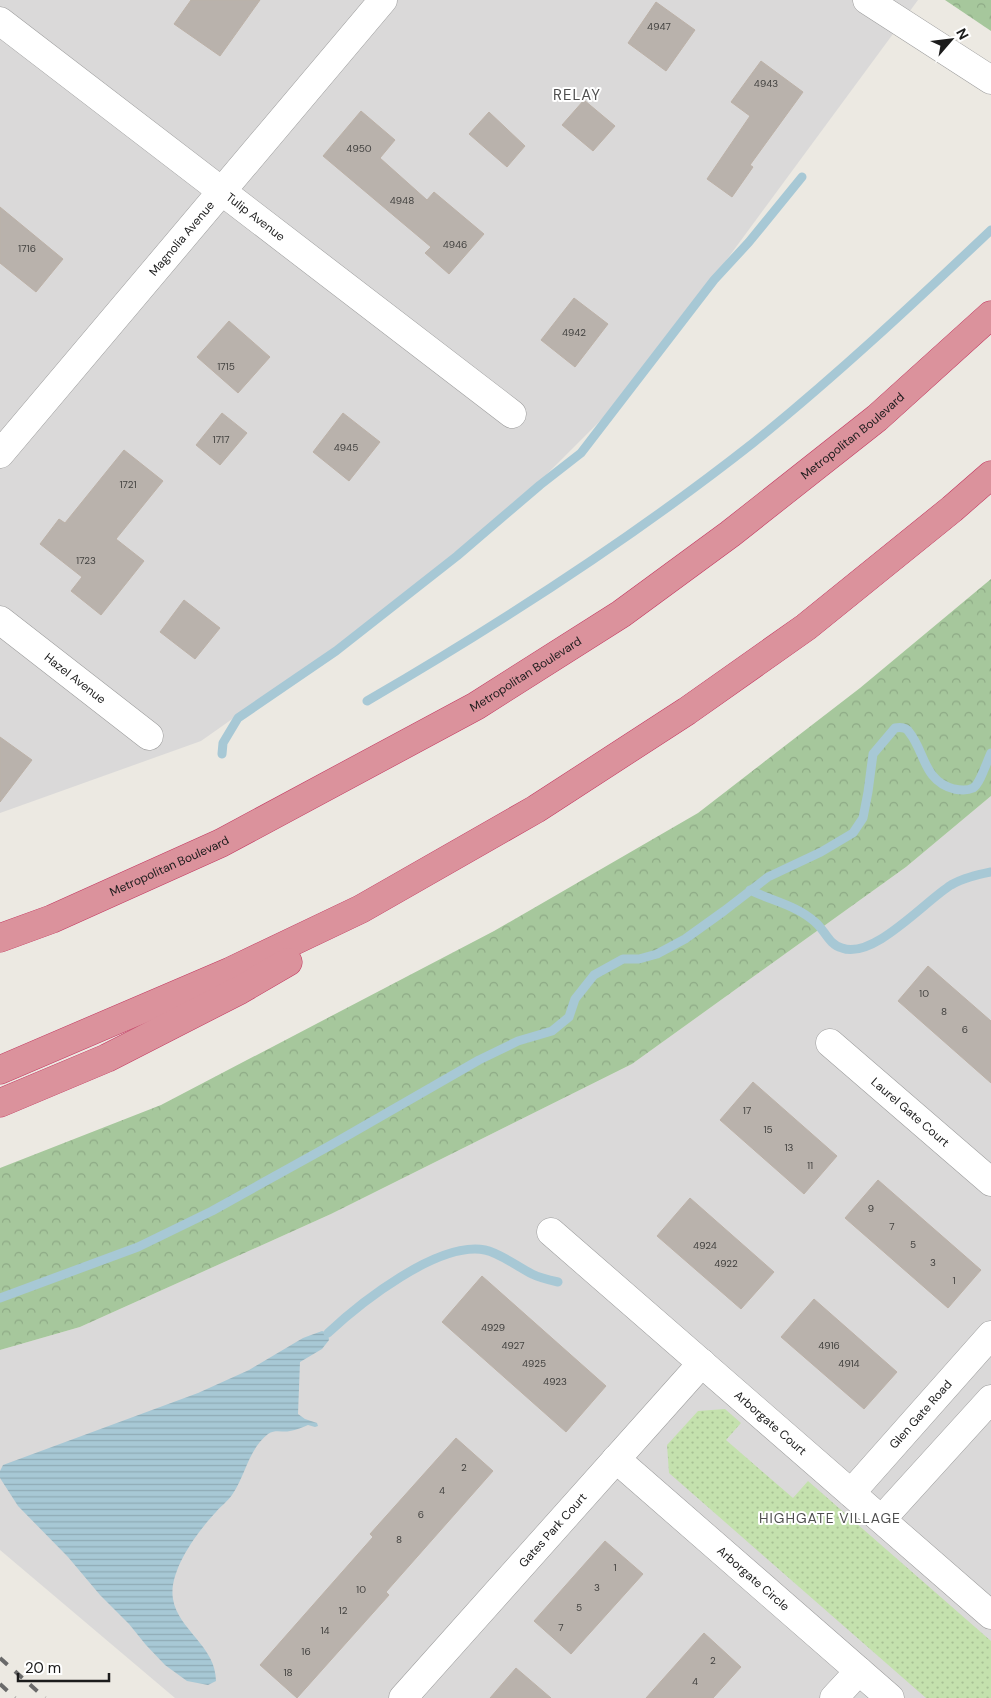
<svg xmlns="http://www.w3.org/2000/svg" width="991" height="1698" font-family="'DM Sans',sans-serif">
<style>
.residential{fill:#dad9d9}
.grass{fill:url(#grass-dots)}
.forest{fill:url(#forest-crowns)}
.water{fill:url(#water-rules)}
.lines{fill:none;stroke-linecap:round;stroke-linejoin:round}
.stream{stroke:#a7c8d5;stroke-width:9}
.building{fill:#b9b2ac;stroke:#bcb1a7}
.minor-casing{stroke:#9d9d9d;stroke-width:29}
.highway-casing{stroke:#c23860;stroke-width:29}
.minor{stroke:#fff;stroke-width:28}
.highway{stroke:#db929c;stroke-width:28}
.rail{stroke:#6a6a6a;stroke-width:4;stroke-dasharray:10 10;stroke-linecap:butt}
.labels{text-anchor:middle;stroke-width:4;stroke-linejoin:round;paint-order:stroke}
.number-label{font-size:10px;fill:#434240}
.street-label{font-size:12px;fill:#1c1c1c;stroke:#fff}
.neighbourhood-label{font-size:14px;letter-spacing:1px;fill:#4f4f4f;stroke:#fff}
.quarter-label{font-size:15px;letter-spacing:1px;fill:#4f4f4f;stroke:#fff}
</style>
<defs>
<pattern id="grass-dots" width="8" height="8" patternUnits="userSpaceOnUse" patternTransform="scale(1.25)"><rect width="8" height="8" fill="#c4e1ad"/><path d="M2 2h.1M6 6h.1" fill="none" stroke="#a8c094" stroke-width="1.8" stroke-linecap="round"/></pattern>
<pattern id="forest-crowns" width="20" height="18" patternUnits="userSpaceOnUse" patternTransform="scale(1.25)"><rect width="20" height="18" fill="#a6c79c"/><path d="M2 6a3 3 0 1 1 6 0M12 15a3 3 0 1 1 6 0" fill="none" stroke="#8eaa86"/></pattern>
<pattern id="water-rules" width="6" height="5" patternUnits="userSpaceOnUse" patternTransform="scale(1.25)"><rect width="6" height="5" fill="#a7c8d5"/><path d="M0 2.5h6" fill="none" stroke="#8fabb6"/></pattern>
</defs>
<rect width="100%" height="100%" fill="#ece9e2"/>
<g class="residential">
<path d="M0 0H918L630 391 518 503 380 615 201 741 0 813Z"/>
<path d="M991 796V1698H175L0 1550V1350L80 1327 331 1214 632 1064 906 867Z"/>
</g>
<path class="grass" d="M725 1409 741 1423 726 1440 793 1498 808 1481 991 1641V1698H926L669 1473 667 1445 698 1411Z"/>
<g class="forest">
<path d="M945 0H991V31Z"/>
<path d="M991 579V796L906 867 632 1064 331 1214 80 1327 0 1350V1168L161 1105 494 931 698 813 860 688Z"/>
</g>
<path class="water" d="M322 1331 328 1333 329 1340 322 1349 300 1362 298 1414 305 1419 317 1423 318 1426 315 1427 308 1425C303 1427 296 1430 290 1431 283 1433 276 1429 268 1434 248 1450 246 1475 232 1495 227 1502 221 1506 216 1512 198 1531 168 1571 173 1599 178 1630 216 1646 216 1681L208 1685 187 1681 165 1665 146 1645 129 1624 100 1595 68 1557 18 1506 0 1478V1471L3 1465 198 1393 249 1370 303 1338Z"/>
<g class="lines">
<g class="stream">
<path d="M367 701C501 623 631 539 753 443 836 376 914 303 991 230"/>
<path d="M222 754 223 743 238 718 336 651 457 556 540 485 581 453 714 280 749 242 802 177"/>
<path d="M750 890C772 901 796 905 815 922 825 930 828 944 842 948 873 960 925 901 951 885 963 878 977 875 991 872"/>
<path d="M0 1298 138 1247 212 1211 331 1145 479 1060 518 1041 552 1031 569 1017 575 999 594 975 623 959H639L657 954 685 939 724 911 768 877 821 852 853 833 863 818 868 792 873 754 895 728C901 727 906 727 909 732 925 751 923 781 954 789 959 790 967 791 973 788 980 784 987 761 991 753"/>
<path d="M328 1333C360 1303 438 1241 485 1250 500 1253 518 1267 532 1274 540 1278 549 1280 558 1282"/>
</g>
</g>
<g class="building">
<path d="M191 0H260L220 56 174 24Z"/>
<path d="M656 2 695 30 666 71 628 43Z"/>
<path d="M761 61 803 92 750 165 753 167 732 197 707 179 750 116 731 102Z"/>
<path d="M584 100 615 126 593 151 562 125Z"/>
<path d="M361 111 395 140 380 158 427 200 434 192 484 234 449 274 425 253 431 247 323 156Z"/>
<path d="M489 112 525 146 507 167 469 134Z"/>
<path d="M0 207 63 259 36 292 0 263Z"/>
<path d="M574 298 608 324 575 367 541 340Z"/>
<path d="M229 321 270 357 238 393 197 357Z"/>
<path d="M222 413 247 433 220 465 196 445Z"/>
<path d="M343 413 380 442 349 481 313 452Z"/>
<path d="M124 450 163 481 116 539 144 561 101 615 71 591 82 577 40 544 59 519 65 523Z"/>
<path d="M184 600 220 628 195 659 160 632Z"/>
<path d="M0 737 32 760 0 802Z"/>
<path d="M928 966 991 1021V1083L898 1001Z"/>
<path d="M753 1082 837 1156 804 1194 720 1120Z"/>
<path d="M878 1180 981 1270 948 1308 845 1218Z"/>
<path d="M690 1198 774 1272 741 1309 657 1236Z"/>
<path d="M482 1276 606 1386 566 1432 442 1322Z"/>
<path d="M814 1299 897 1372 864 1409 781 1337Z"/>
<path d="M456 1438 493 1471 386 1592 389 1595 297 1698 260 1665 373 1537 370 1534Z"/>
<path d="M605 1541 643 1574 571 1654 534 1621Z"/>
<path d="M704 1633 741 1667 713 1698H646Z"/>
<path d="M516 1668 551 1698H490Z"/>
</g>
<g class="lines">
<defs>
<g id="minor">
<path d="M867 0 991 80"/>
<path id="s1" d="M0 21 512 414"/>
<path id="s2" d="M0 454 383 0"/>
<path id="s3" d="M0 620 149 736"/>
<path id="s4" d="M830 1043 991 1182"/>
<path id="s5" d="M551 1232 991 1615"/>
<path id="s6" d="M616 1459 890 1698"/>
<path id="s7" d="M851 1493 991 1335"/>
<path d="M882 1519 991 1399"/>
<path id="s8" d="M403 1698 702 1363"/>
<path d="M834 1698 859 1671"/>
</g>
<g id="highway">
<path id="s9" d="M0 938 52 919 221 843 476 706 621 614 730 534 877 418 991 315"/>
<path d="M0 1070 231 971 361 909 536 809 687 711 806 627 952 509 991 475"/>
<path d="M0 1103 107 1058 240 990 288 962"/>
</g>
</defs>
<use href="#minor" class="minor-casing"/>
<use href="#highway" class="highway-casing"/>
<use href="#minor" class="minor"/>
<use href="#highway" class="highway"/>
<g class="rail">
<path d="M0 1658 45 1698"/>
<path d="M0 1684 15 1698"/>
</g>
</g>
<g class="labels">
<g class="number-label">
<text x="659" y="30">4947</text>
<text x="766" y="87">4943</text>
<text x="359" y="152">4950</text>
<text x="402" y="204">4948</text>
<text x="455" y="248">4946</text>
<text x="27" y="252">1716</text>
<text x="574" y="336">4942</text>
<text x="226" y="370">1715</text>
<text x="221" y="443">1717</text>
<text x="346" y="451">4945</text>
<text x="128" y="488">1721</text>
<text x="86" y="564">1723</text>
<text x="924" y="997">10</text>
<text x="944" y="1015">8</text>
<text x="965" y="1033">6</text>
<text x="747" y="1114">17</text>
<text x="768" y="1133">15</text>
<text x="789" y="1151">13</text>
<text x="810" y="1169">11</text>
<text x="871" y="1212">9</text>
<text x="892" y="1230">7</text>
<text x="913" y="1248">5</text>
<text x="705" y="1249">4924</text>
<text x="933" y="1266">3</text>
<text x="726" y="1267">4922</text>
<text x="954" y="1284">1</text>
<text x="493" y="1331">4929</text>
<text x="513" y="1349">4927</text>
<text x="829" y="1349">4916</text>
<text x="534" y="1367">4925</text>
<text x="849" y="1367">4914</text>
<text x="555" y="1385">4923</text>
<text x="464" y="1471">2</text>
<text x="442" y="1494">4</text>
<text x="421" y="1518">6</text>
<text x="399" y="1543">8</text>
<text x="615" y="1571">1</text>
<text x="597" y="1591">3</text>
<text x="361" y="1593">10</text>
<text x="579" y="1611">5</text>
<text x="343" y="1614">12</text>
<text x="561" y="1631">7</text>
<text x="325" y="1634">14</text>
<text x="306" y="1655">16</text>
<text x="713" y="1664">2</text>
<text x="288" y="1676">18</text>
<text x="695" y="1685">4</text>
</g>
<g class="street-label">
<text dy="4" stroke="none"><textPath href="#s1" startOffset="322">Tulip Avenue</textPath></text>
<text dy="4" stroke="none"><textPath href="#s2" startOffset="282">Magnolia Avenue</textPath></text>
<text dy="4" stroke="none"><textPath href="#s9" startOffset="994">Metropolitan Boulevard</textPath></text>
<text dy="4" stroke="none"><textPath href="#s9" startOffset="589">Metropolitan Boulevard</textPath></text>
<text dy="4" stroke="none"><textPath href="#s3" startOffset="95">Hazel Avenue</textPath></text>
<text dy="4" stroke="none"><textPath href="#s9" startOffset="184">Metropolitan Boulevard</textPath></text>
<text dy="4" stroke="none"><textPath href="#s4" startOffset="106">Laurel Gate Court</textPath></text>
<text dy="4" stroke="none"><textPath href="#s7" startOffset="105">Glen Gate Road</textPath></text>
<text dy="4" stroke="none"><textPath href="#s5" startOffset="291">Arborgate Court</textPath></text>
<text dy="4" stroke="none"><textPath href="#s8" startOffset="225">Gates Park Court</textPath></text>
<text dy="4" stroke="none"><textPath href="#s6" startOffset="182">Arborgate Circle</textPath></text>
</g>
<g class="neighbourhood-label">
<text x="830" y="1523">HIGHGATE VILLAGE</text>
</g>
<g class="quarter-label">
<text x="577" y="100">RELAY</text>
</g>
</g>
<g transform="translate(951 40) rotate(62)" stroke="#ffffff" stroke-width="4" paint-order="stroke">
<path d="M0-4L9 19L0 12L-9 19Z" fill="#1c1c1c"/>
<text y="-8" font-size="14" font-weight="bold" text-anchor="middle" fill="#1c1c1c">N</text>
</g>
<path d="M18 1673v8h91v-8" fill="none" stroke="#1c1c1c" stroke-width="2.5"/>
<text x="25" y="1673" font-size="15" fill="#1c1c1c" stroke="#ffffff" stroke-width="4" paint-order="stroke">20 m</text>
</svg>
